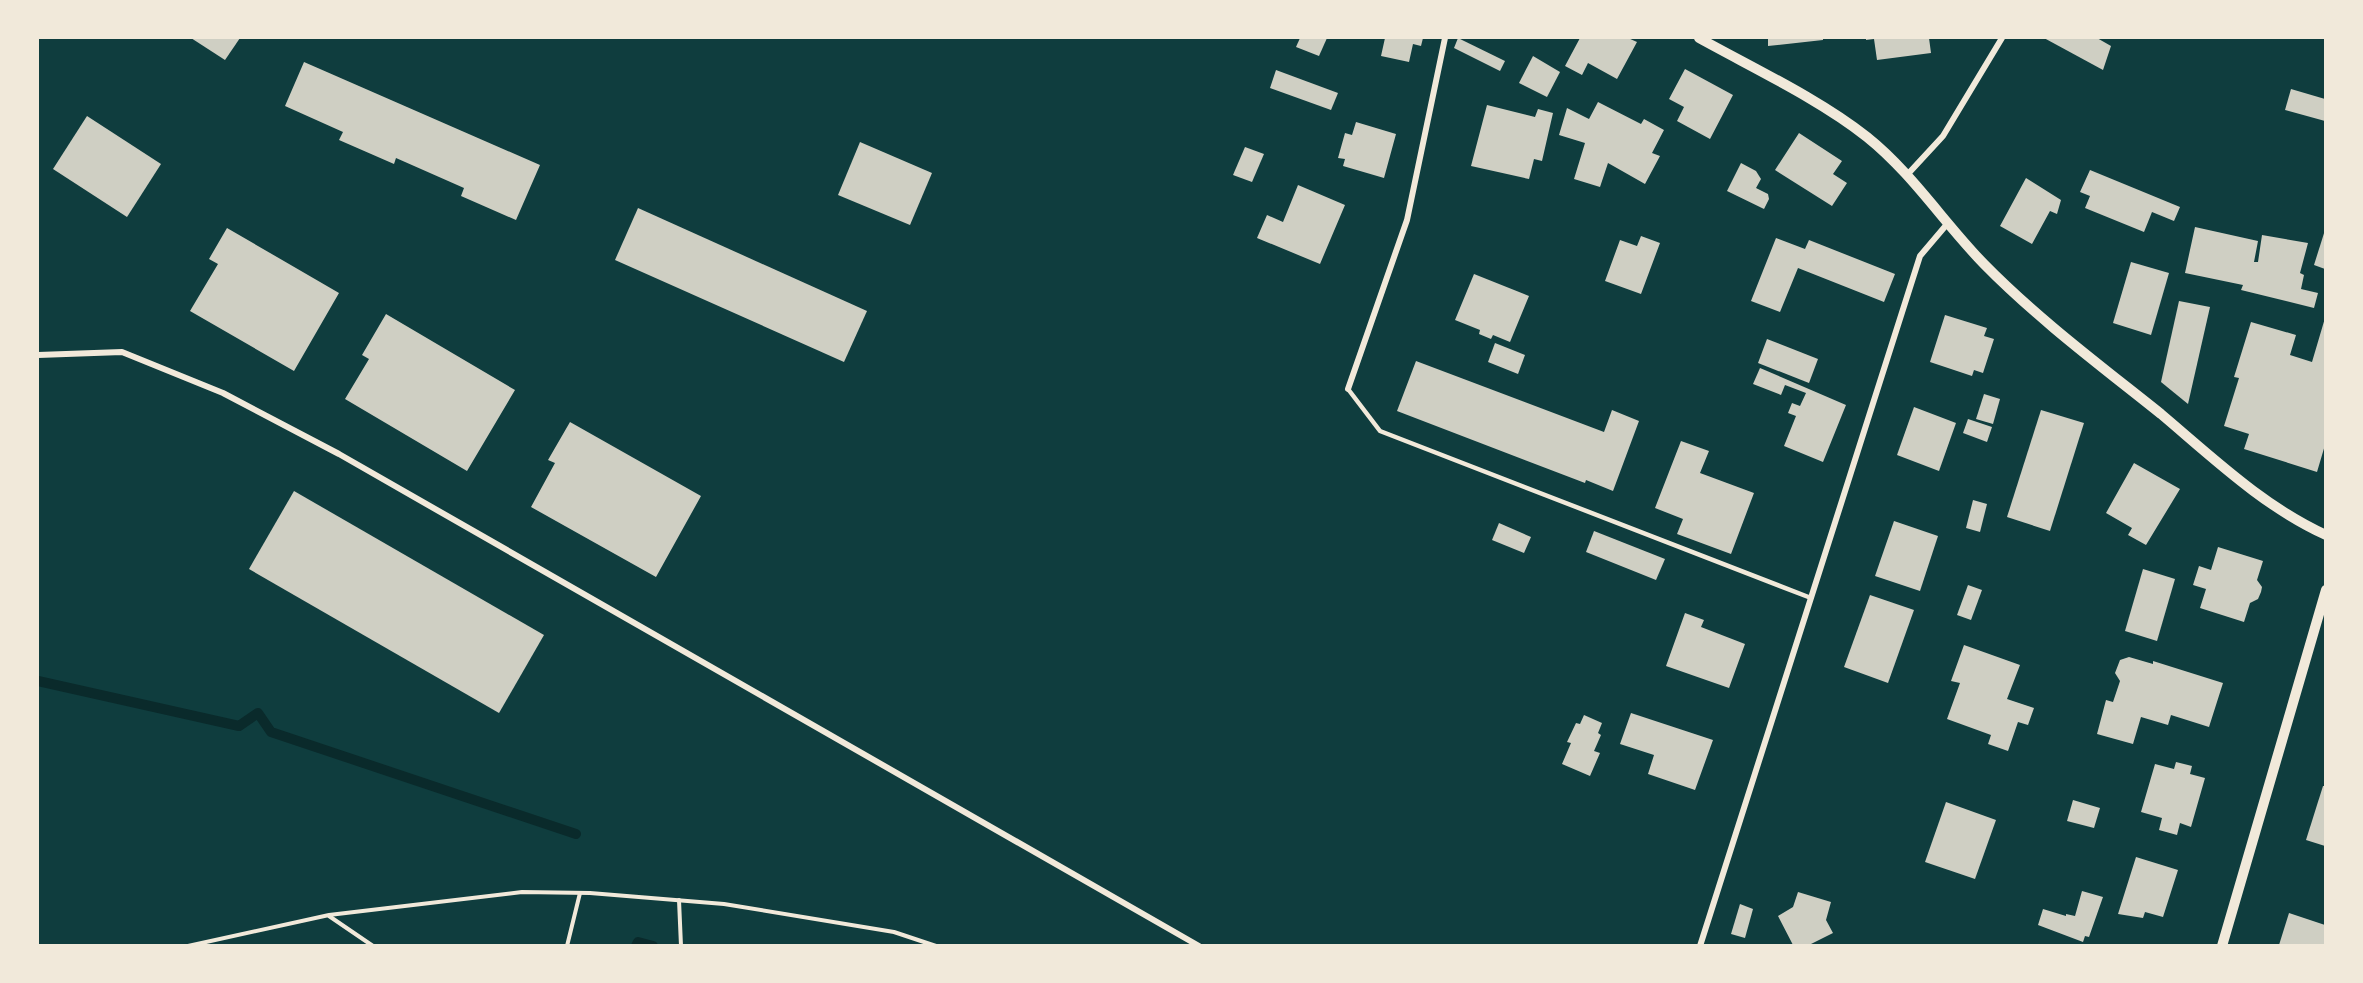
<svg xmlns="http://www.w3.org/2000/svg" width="2363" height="983" font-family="'Titillium Web',sans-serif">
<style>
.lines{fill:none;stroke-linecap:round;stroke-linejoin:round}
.stream{stroke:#0a2a2b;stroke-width:10}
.building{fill:#cfcfc3}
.path{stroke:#f1e9da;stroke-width:4}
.service{stroke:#f1e9da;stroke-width:4.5}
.minor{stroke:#f1e9da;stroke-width:6}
.tertiary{stroke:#f1e9da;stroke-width:10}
</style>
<rect width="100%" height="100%" fill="#0f3d3e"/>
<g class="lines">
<g class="stream">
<path d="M38 681 239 726 258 713 271 732 576 834"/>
<path d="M636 946 638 942 653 946"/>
</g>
</g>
<g class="building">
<path d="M191 38H240L225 60Z"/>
<path d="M1300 38H1327L1319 56 1296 47Z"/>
<path d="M1385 38H1423L1421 46 1413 44 1409 62 1381 56Z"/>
<path d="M1458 38 1505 61 1500 71 1454 48Z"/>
<path d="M1580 38H1628L1637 42 1617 79 1588 63 1582 75 1565 66Z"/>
<path d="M1768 38H1823V40L1768 46Z"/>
<path d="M1866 38H1929L1931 53 1877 60 1874 39 1866 40Z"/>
<path d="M2044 38H2097L2111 46 2103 70Z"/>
<path d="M1533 56 1560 72 1547 97 1519 83Z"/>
<path d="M304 62 540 165 516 220 461 196 464 188 396 158 394 164 339 140 343 132 285 106Z"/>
<path d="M1685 69 1733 95 1710 139 1677 121 1684 107 1669 99Z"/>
<path d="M1276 70 1338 93 1331 110 1270 88Z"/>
<path d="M2291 89 2325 99V121L2285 110Z"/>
<path d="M1598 102 1641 124 1644 119 1664 130 1652 153 1660 156 1645 184 1608 163 1600 187 1574 179 1585 143 1559 135 1567 108 1589 119Z"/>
<path d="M1487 105 1535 117 1538 109 1553 113 1542 161 1534 159 1529 179 1471 166Z"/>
<path d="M87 116 161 164 127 217 53 169Z"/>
<path d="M1356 122 1396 134 1384 178 1343 166 1345 159 1338 158 1345 133 1352 135Z"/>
<path d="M1799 133 1842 161 1833 174 1847 183 1832 206 1775 170Z"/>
<path d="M860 142 932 173 910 225 838 195Z"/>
<path d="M1245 147 1264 154 1252 182 1233 175Z"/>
<path d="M1741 163 1756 171 1761 179 1756 188 1768 194 1769 199 1764 209 1727 191Z"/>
<path d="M2090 170 2180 207 2174 221 2152 212 2144 232 2085 208 2090 196 2080 192Z"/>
<path d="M2026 178 2061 200 2057 214 2050 211 2032 244 2000 226Z"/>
<path d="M1298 185 1345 205 1320 264 1257 238 1267 215 1283 222Z"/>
<path d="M638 208 867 311 844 362 615 260Z"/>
<path d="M2195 227 2258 241 2254 262H2258L2262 235 2308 243 2300 273 2304 275 2301 289 2318 293 2314 308 2241 290 2243 285 2185 273Z"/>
<path d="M227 228 339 293 294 371 190 311 218 264 209 259Z"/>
<path d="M2325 230V269L2314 265Z"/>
<path d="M1641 236 1660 243 1641 294 1605 281 1620 240 1637 246Z"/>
<path d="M1776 238 1805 249 1809 240 1895 274 1884 302 1798 268 1780 312 1751 301Z"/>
<path d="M2131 262 2169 273 2151 335 2113 323Z"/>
<path d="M1474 274 1529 296 1510 342 1493 335 1491 339 1479 334 1480 330 1455 320Z"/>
<path d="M2179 301 2210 307 2188 404 2161 382Z"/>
<path d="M386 314 515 390 467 471 345 399 369 359 362 355Z"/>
<path d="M1945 315 1987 328 1984 336 1994 339 1983 373 1974 370 1972 376 1930 362Z"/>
<path d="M2325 318V445L2317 472 2244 449 2249 434 2224 426 2239 378 2234 377 2251 322 2296 335 2290 355 2312 362Z"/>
<path d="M1767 339 1818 359 1809 383 1758 363Z"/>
<path d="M1495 343 1525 355 1518 374 1488 362Z"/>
<path d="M1416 361 1604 432 1612 410 1639 421 1613 491 1586 480 1585 483 1397 411Z"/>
<path d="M1760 368 1846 405 1823 462 1784 446 1796 416 1788 413 1792 403 1800 406 1806 393 1785 385 1781 395 1753 384Z"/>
<path d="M1984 394 2000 399 1993 424 1976 419Z"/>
<path d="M1914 407 1956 423 1939 471 1897 455Z"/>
<path d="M2041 410 2084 423 2050 531 2007 517Z"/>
<path d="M1968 419 1992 427 1987 442 1963 433Z"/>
<path d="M570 422 701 496 656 577 531 507 555 463 548 460Z"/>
<path d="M1681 441 1709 451 1700 473 1754 493 1731 554 1677 534 1683 519 1655 508Z"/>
<path d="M2134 463 2180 489 2146 545 2128 535 2132 528 2106 513Z"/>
<path d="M294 491 544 635 499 713 249 569Z"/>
<path d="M1973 500 1987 504 1980 532 1966 528Z"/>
<path d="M1894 521 1938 536 1920 591 1875 576Z"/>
<path d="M1499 523 1531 537 1524 553 1492 540Z"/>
<path d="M1594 531 1665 559 1656 580 1586 552Z"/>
<path d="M2218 547 2263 561 2257 580 2262 587 2261 592 2258 599 2250 603 2244 622 2200 608 2206 589 2193 585 2199 566 2211 570Z"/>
<path d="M2143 569 2175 579 2157 641 2125 631Z"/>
<path d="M1968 585 1982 590 1971 620 1957 615Z"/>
<path d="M1870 595 1914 610 1888 683 1844 667Z"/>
<path d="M1685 613 1704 620 1701 627 1745 644 1729 688 1666 666Z"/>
<path d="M1964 645 2020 665 2007 699 2034 708 2028 725 2018 722 2008 751 1988 744 1991 735 1947 719 1960 683 1951 681Z"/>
<path d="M2129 657 2153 664V661L2223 683 2209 727 2171 715 2168 725 2141 717 2133 744 2097 734 2106 700 2113 702 2120 681 2115 673 2120 660Z"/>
<path d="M1631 713 1713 740 1695 790 1648 774 1654 755 1620 744Z"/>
<path d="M1584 715 1602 723 1598 733 1601 735 1594 751 1600 753 1590 776 1562 764 1571 743 1567 742 1576 723 1580 724Z"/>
<path d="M2176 762 2192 766 2190 774 2205 778 2191 827 2180 823 2177 835 2159 830 2162 818 2141 812 2155 764 2174 769Z"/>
<path d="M2323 786H2325V846L2306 840Z"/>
<path d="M2073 800 2100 808 2094 828 2067 821Z"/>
<path d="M1946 802 1996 820 1975 879 1925 862Z"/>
<path d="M2136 857 2178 870 2163 917 2145 912 2143 918 2118 914Z"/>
<path d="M2082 891 2103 897 2089 937 2085 936 2083 942 2038 925 2043 909 2066 916V914L2075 916Z"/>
<path d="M1798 892 1831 902 1826 920 1833 933 1809 945H1793L1778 916 1793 907Z"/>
<path d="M1740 904 1753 909 1745 938 1731 934Z"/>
<path d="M2289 913 2325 925V945H2279Z"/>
</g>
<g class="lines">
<g class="path">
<path d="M679 900 681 946"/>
<path d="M329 916 373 946"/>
<path d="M188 946 329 915 522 892 590 893 724 904 894 932 936 946"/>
<path d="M567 946 580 893"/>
</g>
<path class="service" d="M1348 389 1380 431 1811 598"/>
<g class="minor">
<path d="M1907 175 1943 136 2002 38"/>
<path d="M38 355 122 352 223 393 339 454 1199 946"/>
<path d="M1348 389 1407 220 1445 38"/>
<path d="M1700 946 1920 256 1948 223"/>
</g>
<g class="tertiary">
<path d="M1699 38C1753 68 1819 99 1867 137 1912 173 1944 223 1984 264 2038 319 2101 366 2161 414 2212 457 2264 507 2326 535"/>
<path d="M2222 946 2326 590"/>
</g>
</g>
<rect width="2363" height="983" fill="none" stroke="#f1e9da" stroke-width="78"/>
</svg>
